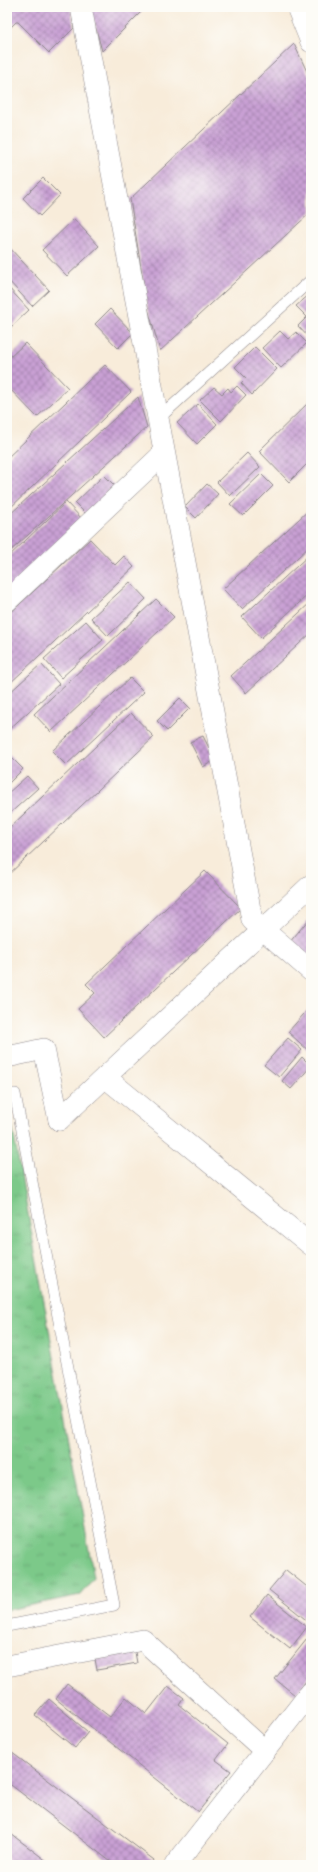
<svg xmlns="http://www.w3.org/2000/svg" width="318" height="1872" font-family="Mynerve,sans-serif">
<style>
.grass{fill:url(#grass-tufts);stroke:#4f7662}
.building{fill:url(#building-cross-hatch)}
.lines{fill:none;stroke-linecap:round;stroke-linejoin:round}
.service-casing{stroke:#8d878a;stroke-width:12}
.minor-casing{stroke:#8d878a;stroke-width:22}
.service{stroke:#fff;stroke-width:11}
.minor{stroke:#fff;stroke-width:21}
</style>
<defs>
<pattern id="grass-tufts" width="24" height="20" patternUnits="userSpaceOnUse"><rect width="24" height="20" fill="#7cc989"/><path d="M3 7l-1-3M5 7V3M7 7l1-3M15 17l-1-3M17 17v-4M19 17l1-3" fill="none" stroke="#6bac77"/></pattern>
<pattern id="building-cross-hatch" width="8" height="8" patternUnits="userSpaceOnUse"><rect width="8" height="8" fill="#c9a0d4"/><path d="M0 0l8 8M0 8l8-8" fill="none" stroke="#a382ad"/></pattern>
</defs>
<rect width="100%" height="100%" fill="#fdfcf7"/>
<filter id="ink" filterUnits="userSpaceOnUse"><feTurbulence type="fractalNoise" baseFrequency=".025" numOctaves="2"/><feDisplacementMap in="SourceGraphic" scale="8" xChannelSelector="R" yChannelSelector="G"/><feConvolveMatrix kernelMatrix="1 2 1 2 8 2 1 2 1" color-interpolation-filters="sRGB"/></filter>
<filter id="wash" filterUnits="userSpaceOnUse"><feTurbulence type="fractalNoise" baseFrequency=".012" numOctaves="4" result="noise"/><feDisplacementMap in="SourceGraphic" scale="16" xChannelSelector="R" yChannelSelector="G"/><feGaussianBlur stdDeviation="0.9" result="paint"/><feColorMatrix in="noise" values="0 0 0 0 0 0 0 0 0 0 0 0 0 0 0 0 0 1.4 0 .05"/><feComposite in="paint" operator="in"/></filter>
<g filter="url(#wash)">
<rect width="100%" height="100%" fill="#f8ecda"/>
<path class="grass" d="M7 1120 12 1125 94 1578 80 1595 7 1610Z"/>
<g id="blocks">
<g class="building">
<path d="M7 7H71L74 28 49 53 18 22H16L7 31Z"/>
<path d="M90 7H146L102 51Z"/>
<path d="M294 44 311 80V212L160 351 147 305 130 199Z"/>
<path d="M43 178 60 195 40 216 23 198Z"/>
<path d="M74 219 99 246 67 276 42 250Z"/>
<path d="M7 245 49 290 32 306 7 279Z"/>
<path d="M7 286 29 310 11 327 7 322Z"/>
<path d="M310 294 311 295 310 339 298 326 307 317 296 306Z"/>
<path d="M110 309 133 333 118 348 95 324Z"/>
<path d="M280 331 288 339 296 332 307 343 281 368 262 348Z"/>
<path d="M25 343 68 388 37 417 7 386V360Z"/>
<path d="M255 347 277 369 252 395 241 383 246 378 235 367Z"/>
<path d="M105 365 131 392 7 511V458Z"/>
<path d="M237 386 246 395 221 421 200 400 214 387 222 394 228 388 231 392Z"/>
<path d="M138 397 147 427 7 554V517Z"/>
<path d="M311 400V460L289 482 259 451Z"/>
<path d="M198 404 217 424 197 444 177 423Z"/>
<path d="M247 453 260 467 230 496 217 482Z"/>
<path d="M261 474 273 486 243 516 230 504Z"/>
<path d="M104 475 115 486 86 514 75 503Z"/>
<path d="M207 484 218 494 196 518 185 507Z"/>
<path d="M66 502 83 520 7 591V558Z"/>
<path d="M311 508V545L242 609 223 589Z"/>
<path d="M90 539 115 565 124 556 134 567 7 686V616Z"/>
<path d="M311 553V592L261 638 242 617Z"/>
<path d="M130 582 146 599 108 636 91 618Z"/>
<path d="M156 599 174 617 51 732 34 714Z"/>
<path d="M311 602V633L246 693 231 676Z"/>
<path d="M86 621 103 640 61 678 44 659Z"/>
<path d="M41 664 59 684 7 731V695Z"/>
<path d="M130 678 144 692 66 765 52 751Z"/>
<path d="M180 698 190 708 167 731 157 721Z"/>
<path d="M131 713 154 737 7 876V830Z"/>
<path d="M203 736 215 760 203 767 190 742Z"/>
<path d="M7 753 23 769 7 785Z"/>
<path d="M27 776 38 788 7 816V794Z"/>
<path d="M205 871 241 908 104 1037 78 1009 95 993 86 984Z"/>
<path d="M309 919 311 920V961L289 943Z"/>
<path d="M311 1006V1053L288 1032Z"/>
<path d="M288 1038 302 1050 279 1077 264 1065Z"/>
<path d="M302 1057 311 1066 291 1089 282 1081Z"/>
<path d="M286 1570 311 1590 310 1623 269 1590Z"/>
<path d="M267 1595 307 1627 290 1649 250 1617Z"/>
<path d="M311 1634V1675L295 1695 275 1679Z"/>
<path d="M135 1652 137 1663 97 1670 95 1659Z"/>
<path d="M67 1684 110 1717 126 1697 146 1714 168 1686 184 1698 179 1705 228 1744 216 1760 231 1771 198 1812 56 1699Z"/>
<path d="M49 1699 88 1732 75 1748 35 1715Z"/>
<path d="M7 1749 154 1860 151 1865H115L7 1782Z"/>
<path d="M7 1831 52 1865H7Z"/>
</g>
</g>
</g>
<g filter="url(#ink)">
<use href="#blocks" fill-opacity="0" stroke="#8d878a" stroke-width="1"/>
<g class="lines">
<defs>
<g id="service">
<path d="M158 419 311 280"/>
<path d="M7 1094H15L114 1605 7 1626"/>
</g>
<g id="minor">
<path d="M81 7 252 920 311 971"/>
<path d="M297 7 311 42"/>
<path d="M7 601 164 453"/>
<path d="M7 1057 44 1049 59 1120"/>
<path d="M105 1077 311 1245"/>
<path d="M59 1120 311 885"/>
<path d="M7 1666 143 1640 265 1751"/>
<path d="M175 1865 311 1692"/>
</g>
</defs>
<use href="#service" class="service-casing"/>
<use href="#minor" class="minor-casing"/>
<use href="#service" class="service"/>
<use href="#minor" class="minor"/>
</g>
</g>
<rect width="318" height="1872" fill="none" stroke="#fdfcf7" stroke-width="24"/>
</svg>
